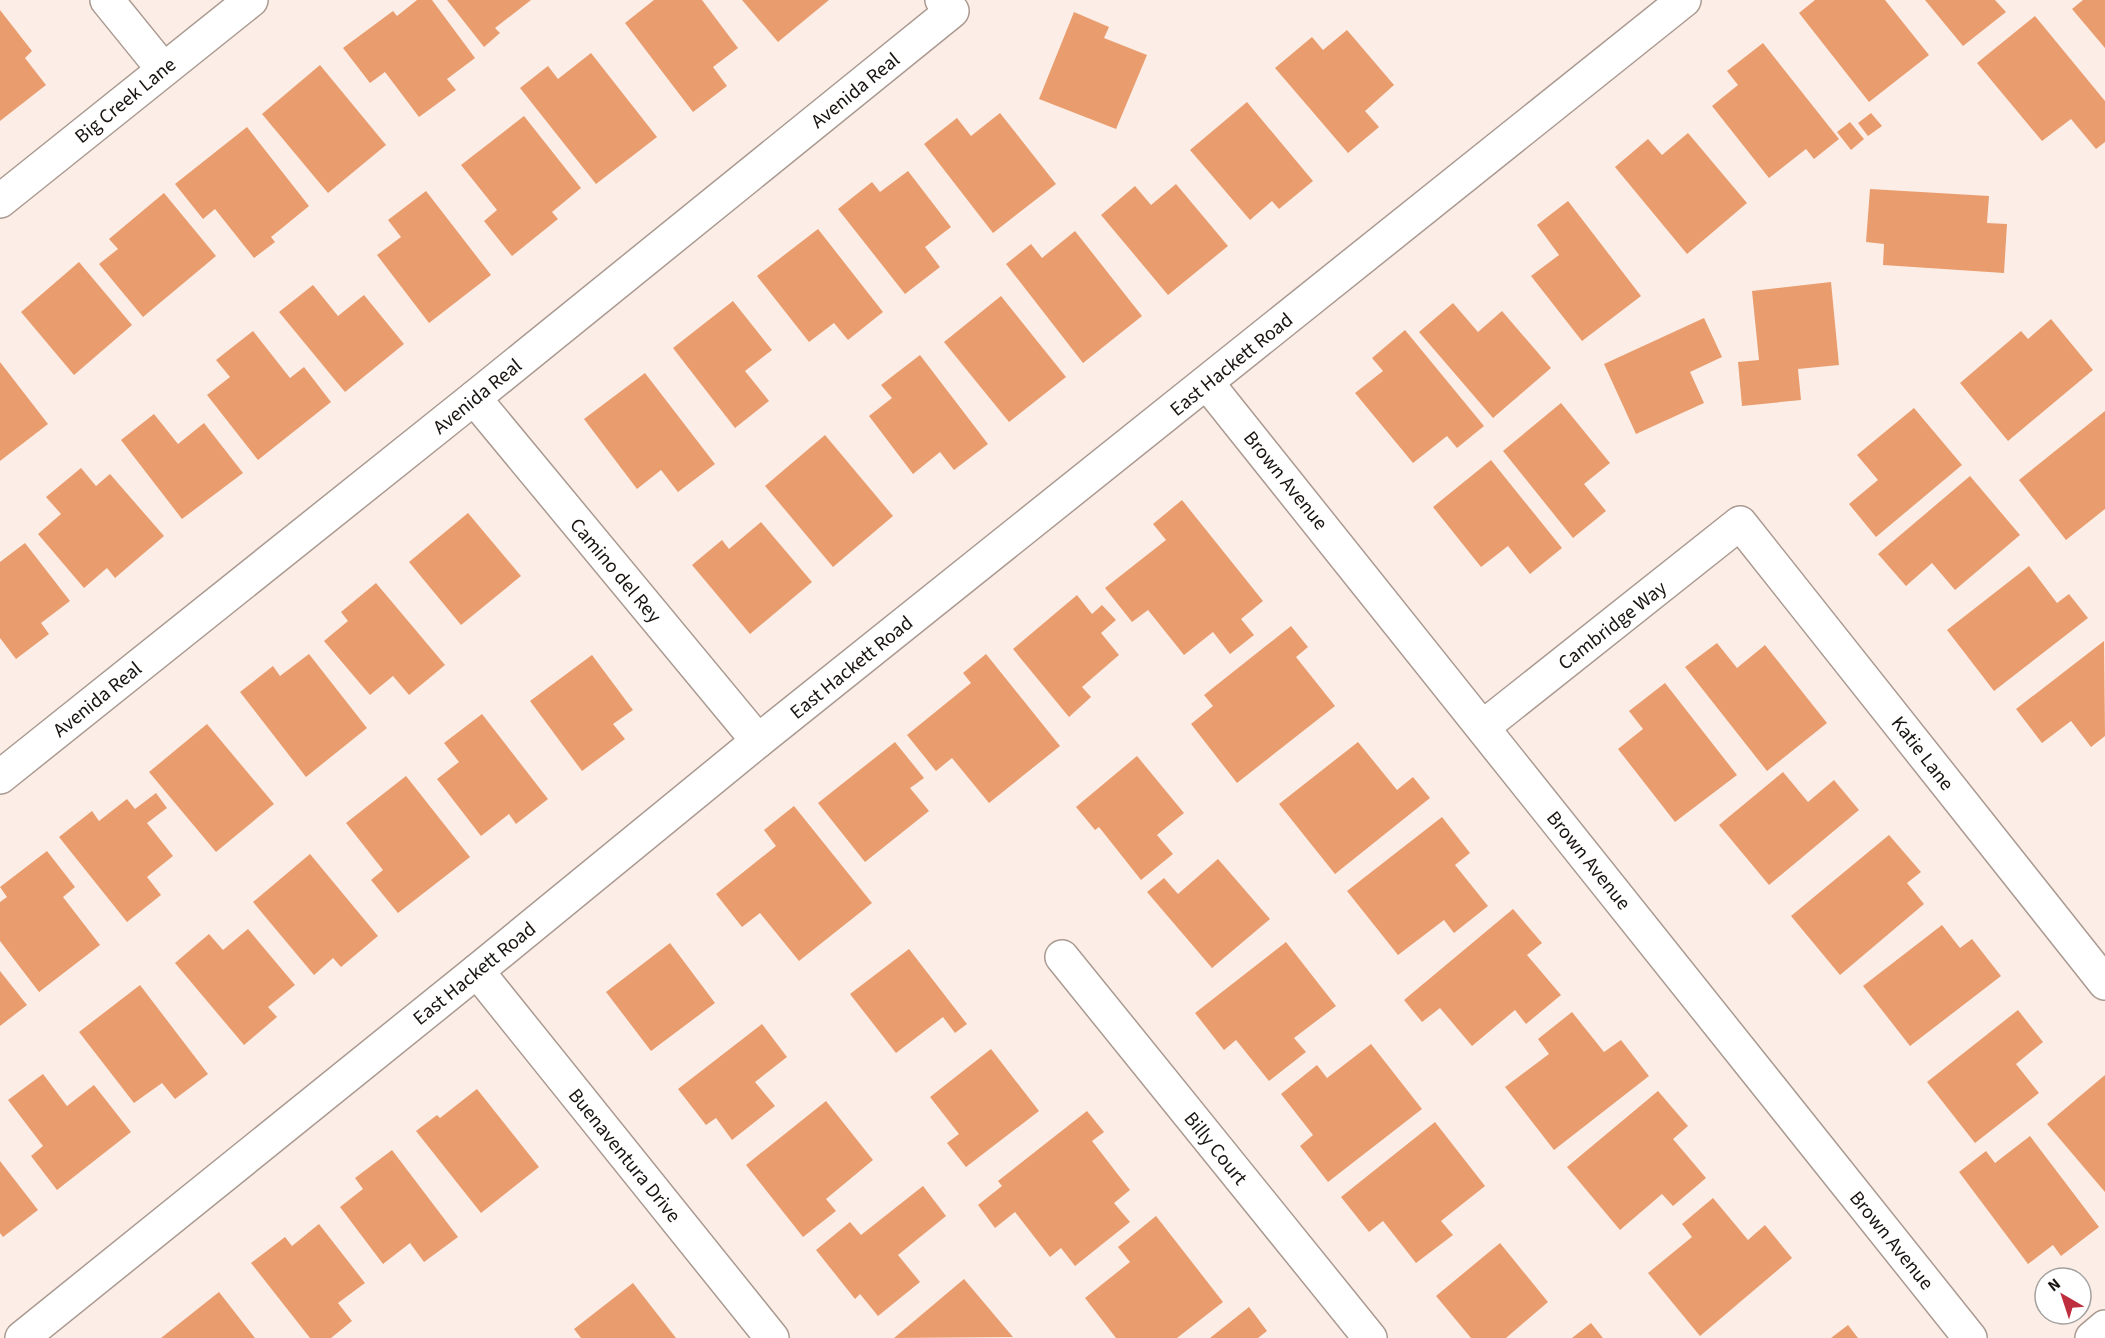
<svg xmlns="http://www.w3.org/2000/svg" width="2105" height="1338" font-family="'Source Sans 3',sans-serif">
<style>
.building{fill:#e99d6e}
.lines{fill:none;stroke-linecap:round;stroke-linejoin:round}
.minor-casing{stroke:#aa9a91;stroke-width:36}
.minor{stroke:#fff;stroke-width:33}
.labels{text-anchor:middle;stroke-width:4.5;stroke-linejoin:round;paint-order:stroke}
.street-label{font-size:20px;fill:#191410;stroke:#fff}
</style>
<rect width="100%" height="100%" fill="#fceee6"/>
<g class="building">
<path d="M417 0H432L475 58 447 79 456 90 419 117 385 72 370 83 343 48 393 11 397 16Z"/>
<path d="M447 0H531L495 28 500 33 484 47Z"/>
<path d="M654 0H702L738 48 713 67 727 86 693 112 625 23Z"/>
<path d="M742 0H829L778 42Z"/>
<path d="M1815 0H1885L1929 55 1869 102 1799 13Z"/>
<path d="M1925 0H1995L2006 12 1963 46Z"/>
<path d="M2083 0H2105V48L2072 9Z"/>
<path d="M0 10 32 51 25 58 46 85 0 121Z"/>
<path d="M1074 12 1109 27 1104 38 1147 55 1116 129 1039 99Z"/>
<path d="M2035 16 2105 101V142L2096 149 2071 119 2042 141 1977 63Z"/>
<path d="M1347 30 1394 85 1365 111 1379 127 1348 153 1275 68 1312 37 1323 50Z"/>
<path d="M1763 43 1839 139 1814 159 1806 149 1769 178 1712 106 1738 85 1727 71Z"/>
<path d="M591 53 657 137 596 184 520 88 548 66 558 79Z"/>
<path d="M320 65 386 145 328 193 262 114Z"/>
<path d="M1247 102 1313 181 1279 209 1272 201 1250 220 1190 150Z"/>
<path d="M1000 113 1056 184 993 233 924 144 957 118 971 136Z"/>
<path d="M1871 113 1882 126 1868 136 1858 123Z"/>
<path d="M524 116 581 188 552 212 558 219 512 256 484 221 497 210 461 165Z"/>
<path d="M1850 122 1864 139 1851 150 1837 132Z"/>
<path d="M247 127 309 206 271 237 275 242 254 258 215 209 203 219 175 184Z"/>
<path d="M1688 133 1747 203 1687 254 1615 167 1648 139 1662 155Z"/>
<path d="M908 171 951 227 925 247 940 267 905 294 838 209 872 182 880 192Z"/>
<path d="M1176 184 1228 246 1168 295 1101 215 1135 186 1151 205Z"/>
<path d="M1870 189 1989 196 1987 223 2007 224 2004 273 1883 265 1884 244 1866 242Z"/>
<path d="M426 191 491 275 429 323 377 255 401 237 388 220Z"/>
<path d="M164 193 216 256 143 317 99 264 118 249 109 239Z"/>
<path d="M1568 201 1641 296 1582 341 1531 276 1559 255 1537 225Z"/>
<path d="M818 229 883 312 848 340 834 323 809 342 757 276Z"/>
<path d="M1075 231 1142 316 1083 363 1006 264 1031 244 1042 258Z"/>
<path d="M79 262 132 325 74 375 21 312Z"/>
<path d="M1831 282 1839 365 1798 369 1801 400 1742 406 1738 362 1759 360 1752 291Z"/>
<path d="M313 285 338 316 364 295 404 344 345 392 279 312Z"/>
<path d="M1001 296 1066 377 1009 422 944 342Z"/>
<path d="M733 301 772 350 745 371 769 401 735 428 673 348Z"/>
<path d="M1453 303 1478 332 1502 311 1551 368 1493 418 1419 332Z"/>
<path d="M1704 318 1722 357 1690 372 1704 403 1636 434 1604 364Z"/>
<path d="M2051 319 2093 370 2008 441 1960 383 2021 331 2028 339Z"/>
<path d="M1405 330 1484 426 1457 448 1447 436 1413 463 1355 393 1383 371 1372 358Z"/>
<path d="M253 331 290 378 304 367 331 402 258 460 207 395 230 377 216 360Z"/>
<path d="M920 355 988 444 954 470 940 452 913 474 869 416 892 398 881 385Z"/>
<path d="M0 362 48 424 0 461Z"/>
<path d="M645 373 715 464 678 492 661 470 637 489 584 419Z"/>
<path d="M1561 403 1610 463 1584 484 1606 511 1573 538 1503 451Z"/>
<path d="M1914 408 1962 465 1876 537 1849 504 1878 480 1857 455Z"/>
<path d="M2105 411V509L2066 540 2019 480Z"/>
<path d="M154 414 178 444 204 423 243 473 182 519 121 440Z"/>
<path d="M825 435 893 516 833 567 765 486Z"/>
<path d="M1491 460 1562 548 1530 574 1508 546 1481 567 1433 507Z"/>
<path d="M81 468 96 486 110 474 164 536 115 578 107 568 84 588 38 534 61 514 46 497Z"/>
<path d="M1970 476 2020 535 1955 590 1932 563 1906 586 1878 554Z"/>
<path d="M1182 500 1263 601 1241 619 1254 635 1230 654 1213 632 1184 655 1148 610 1132 622 1105 588 1166 540 1153 524Z"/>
<path d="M468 513 521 576 461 625 409 562Z"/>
<path d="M761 522 812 582 750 634 692 565 722 540 729 549Z"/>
<path d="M25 543 70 601 41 623 49 634 16 659 0 638V562Z"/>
<path d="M2029 566 2057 603 2069 594 2088 618 1994 691 1947 630Z"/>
<path d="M376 583 445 665 409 695 393 676 370 695 324 641 348 621 341 612Z"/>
<path d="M1077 595 1092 614 1102 605 1116 620 1101 633 1119 655 1082 687 1091 697 1069 717 1013 649Z"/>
<path d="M1291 626 1308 647 1296 657 1335 706 1237 783 1191 724 1213 706 1204 695Z"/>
<path d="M2104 641 2105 736 2091 747 2071 721 2042 743 2016 709Z"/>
<path d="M1717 643 1737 668 1765 645 1827 723 1767 771 1685 667Z"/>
<path d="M309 654 367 728 306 777 240 692 273 666 280 676Z"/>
<path d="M986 654 1060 746 989 803 952 758 936 771 907 735 971 683 963 673Z"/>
<path d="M592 655 633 710 613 724 625 739 582 771 530 701Z"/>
<path d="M1665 683 1737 775 1675 822 1618 749 1643 729 1629 711Z"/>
<path d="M482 714 548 799 516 824 509 814 481 836 437 779 459 762 444 743Z"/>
<path d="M207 724 274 804 216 852 149 772Z"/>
<path d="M895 742 924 778 910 788 929 811 865 862 818 803Z"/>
<path d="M1358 742 1397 790 1413 777 1430 798 1335 874 1279 804Z"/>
<path d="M1137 756 1184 813 1157 835 1173 854 1141 880 1099 827 1095 830 1076 807Z"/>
<path d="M1783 772 1808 802 1834 780 1859 810 1769 885 1719 825Z"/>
<path d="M406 776 470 857 398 913 371 880 383 870 346 823Z"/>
<path d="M156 793 167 808 147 823 173 856 147 877 161 895 127 922 59 837 92 811 99 821 127 799 135 809Z"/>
<path d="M794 806 872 903 799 961 760 913 742 927 716 894 776 846 764 830Z"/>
<path d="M1442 817 1470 853 1455 865 1488 906 1454 933 1444 920 1398 955 1347 891Z"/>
<path d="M1889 835 1921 872 1907 883 1924 904 1840 975 1791 916Z"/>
<path d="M47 851 75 887 63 897 100 945 39 992 0 941V902L7 897 0 887Z"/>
<path d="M310 854 378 936 341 967 333 958 314 975 253 902Z"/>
<path d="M1218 859 1270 919 1212 968 1147 892 1164 878 1178 894Z"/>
<path d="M1513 909 1542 943 1527 955 1561 995 1526 1024 1515 1010 1472 1046 1440 1008 1422 1022 1404 1000Z"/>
<path d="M1942 925 1960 948 1972 939 2001 976 1910 1046 1863 986Z"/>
<path d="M248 929 295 985 268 1007 277 1017 244 1045 175 963 209 934 223 950Z"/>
<path d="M1286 942 1336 1006 1294 1038 1306 1052 1269 1081 1236 1040 1224 1050 1195 1013Z"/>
<path d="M670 943 715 1003 651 1051 606 992Z"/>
<path d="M909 949 967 1024 955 1033 943 1017 896 1053 850 994Z"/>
<path d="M0 971 27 1005 0 1026Z"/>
<path d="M140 985 208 1074 175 1099 162 1083 134 1103 79 1032Z"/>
<path d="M2018 1010 2043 1042 2016 1064 2039 1093 1975 1143 1927 1082Z"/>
<path d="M1572 1012 1604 1052 1621 1040 1649 1076 1554 1150 1505 1087 1549 1054 1538 1039Z"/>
<path d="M762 1024 787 1057 755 1082 775 1106 732 1140 716 1118 706 1125 678 1089Z"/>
<path d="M1371 1044 1422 1109 1328 1182 1300 1146 1313 1135 1281 1094 1317 1065 1327 1078Z"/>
<path d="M991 1049 1039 1111 966 1167 947 1143 959 1134 930 1097Z"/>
<path d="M43 1074 67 1106 94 1085 131 1132 57 1190 31 1156 43 1146 8 1100Z"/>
<path d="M2105 1075V1192L2047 1124Z"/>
<path d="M477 1089 539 1167 481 1213 416 1131 437 1115 440 1118Z"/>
<path d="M1658 1091 1688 1126 1673 1139 1706 1178 1673 1206 1662 1194 1620 1230 1567 1167Z"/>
<path d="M826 1101 873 1160 826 1199 836 1211 803 1237 746 1165Z"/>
<path d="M1087 1111 1104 1132 1092 1141 1130 1190 1114 1203 1130 1222 1075 1266 1061 1248 1050 1257 1015 1212 995 1228 978 1205 1002 1186 998 1181Z"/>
<path d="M1435 1122 1485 1186 1441 1221 1453 1235 1416 1263 1383 1221 1369 1232 1341 1197Z"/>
<path d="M2030 1136 2099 1227 2061 1256 2053 1245 2028 1264 1959 1172 1986 1151 1995 1163Z"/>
<path d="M392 1150 458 1237 424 1262 410 1243 383 1264 340 1207 363 1189 355 1178Z"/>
<path d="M0 1161 38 1210 3 1237 0 1233Z"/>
<path d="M923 1186 946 1216 898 1255 920 1282 878 1316 860 1294 855 1299 816 1250 850 1222 861 1235Z"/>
<path d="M1713 1198 1748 1240 1765 1225 1792 1258 1700 1336 1648 1273 1692 1237 1682 1224Z"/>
<path d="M1156 1216 1223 1302 1177 1338H1116L1085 1298 1130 1262 1118 1247Z"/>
<path d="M319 1224 365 1283 338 1303 352 1321 331 1338H310L251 1263 285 1237 292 1246Z"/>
<path d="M1500 1243 1548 1302 1506 1338H1471L1436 1296Z"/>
<path d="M964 1279 1013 1337 894 1338Z"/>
<path d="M633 1283 676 1338H581L574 1329Z"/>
<path d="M219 1292 255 1338H161Z"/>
<path d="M1249 1307 1267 1331 1258 1338H1210Z"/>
<path d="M1591 1323 1603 1338H1572Z"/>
<path d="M1848 1325 1858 1338H1831Z"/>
</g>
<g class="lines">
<defs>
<g id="minor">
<path d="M107 0 163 69"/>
<path d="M0 201 251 0"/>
<path d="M1207 383 1970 1338"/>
<path d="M474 398 758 741"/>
<path d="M1483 727 1740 523 2105 983"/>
<path d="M0 777 474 398 952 11 942 0"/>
<path d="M1062 957 1370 1338"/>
<path d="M477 971 772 1338"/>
<path d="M22 1338 477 971 758 741 1684 0"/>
<path d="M2092 1338 2105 1327"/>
</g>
</defs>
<use href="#minor" class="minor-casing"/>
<use href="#minor" class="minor"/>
</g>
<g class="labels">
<g class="street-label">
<text transform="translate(855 90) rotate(-39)" y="7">Avenida Real</text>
<text transform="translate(125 100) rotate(-39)" y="7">Big Creek Lane</text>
<text transform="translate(1231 364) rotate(-39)" y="7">East Hackett Road</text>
<text transform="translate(477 396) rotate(-39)" y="7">Avenida Real</text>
<text transform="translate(1286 480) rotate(51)" y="7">Brown Avenue</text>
<text transform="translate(616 570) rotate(50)" y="7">Camino del Rey</text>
<text transform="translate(1612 625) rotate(-38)" y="7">Cambridge Way</text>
<text transform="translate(851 667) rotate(-39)" y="7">East Hackett Road</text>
<text transform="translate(97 699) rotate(-39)" y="7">Avenida Real</text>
<text transform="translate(1923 753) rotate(52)" y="7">Katie Lane</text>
<text transform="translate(1589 860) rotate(51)" y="7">Brown Avenue</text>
<text transform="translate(474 973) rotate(-39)" y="7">East Hackett Road</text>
<text transform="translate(1216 1148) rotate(51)" y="7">Billy Court</text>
<text transform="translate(625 1155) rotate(51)" y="7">Buenaventura Drive</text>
<text transform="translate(1892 1240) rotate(51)" y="7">Brown Avenue</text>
</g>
</g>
<g transform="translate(2063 1296) rotate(321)"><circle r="28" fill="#ffffff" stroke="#a3a19f" stroke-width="1.5"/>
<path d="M0-4.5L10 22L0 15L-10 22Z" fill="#be2e3f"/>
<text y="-9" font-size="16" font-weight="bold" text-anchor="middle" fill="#191410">N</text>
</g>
</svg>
